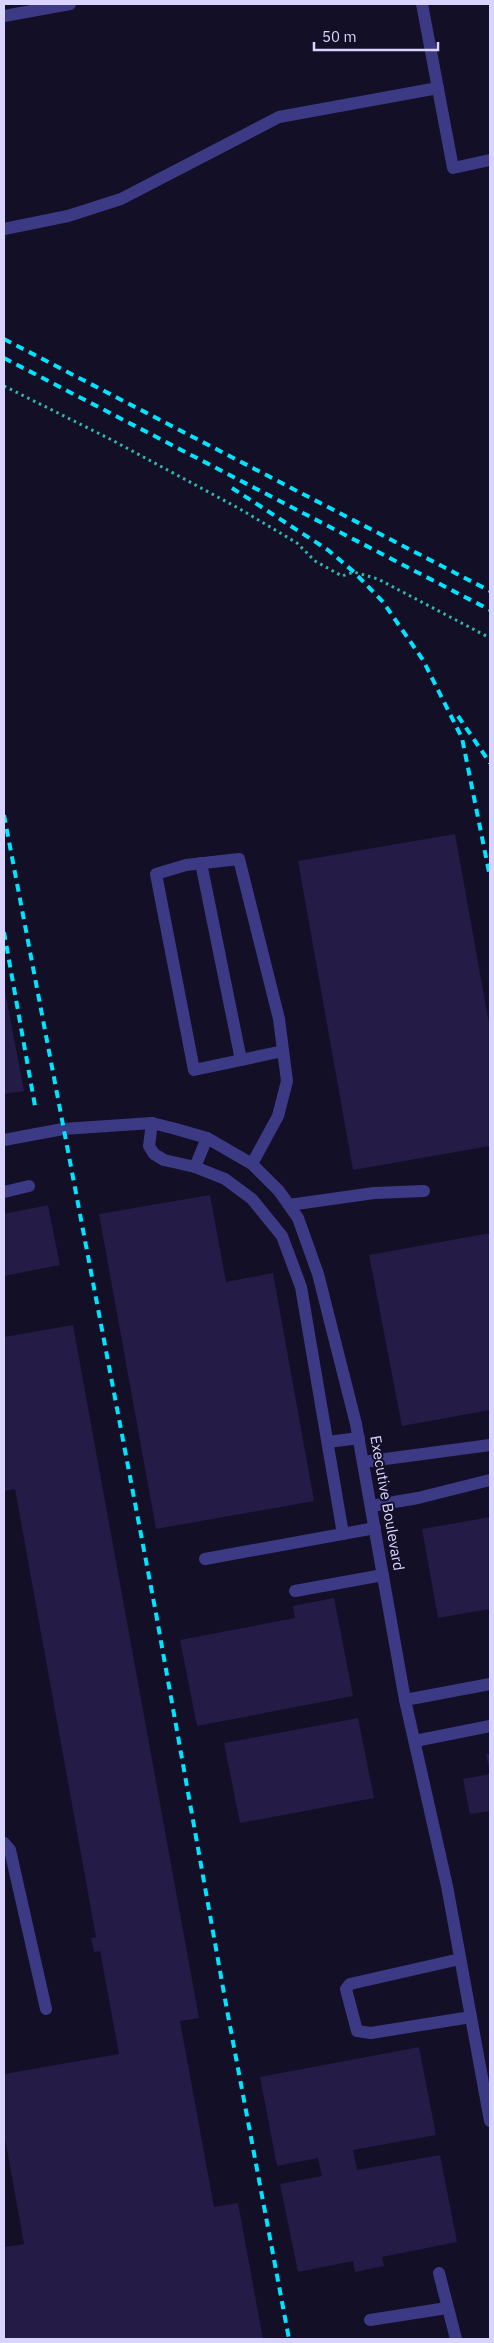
<svg xmlns="http://www.w3.org/2000/svg" width="494" height="2343" font-family="'IBM Plex Sans',sans-serif">
<style>
.building{fill:#241b47}
.lines{fill:none;stroke-linecap:round;stroke-linejoin:round}
.path{stroke:#2fb8b0;stroke-width:3;stroke-dasharray:2.5 4;stroke-linecap:butt}
.minor{stroke:#3d3a85;stroke-width:12}
.rail{stroke:#00e5ff;stroke-width:4;stroke-dasharray:8 6;stroke-linecap:butt}
.labels{text-anchor:middle;stroke-width:4;stroke-linejoin:round;paint-order:stroke}
.street-label{font-size:15px;fill:#d9d4ff;stroke:#130f26}
</style>
<rect width="100%" height="100%" fill="#130f26"/>
<g class="building">
<path d="M455 834 490 1029V1146L353 1170 298 861Z"/>
<path d="M4 986 24 1091 4 1094Z"/>
<path d="M210 1195 226 1282 273 1273 314 1501 156 1529 99 1214Z"/>
<path d="M48 1205 60 1265 4 1276V1214Z"/>
<path d="M490 1233V1410L402 1426 369 1255Z"/>
<path d="M73 1325 199 2018 180 2021 214 2207 238 2203 263 2339H4V2247L24 2244 4 2133V2074L119 2054 100 1951 94 1952 91 1938 96 1937 15 1489 4 1491V1337Z"/>
<path d="M490 1517V1609L438 1618 422 1529Z"/>
<path d="M334 1598 353 1696 197 1726 180 1640 295 1618 293 1606Z"/>
<path d="M358 1718 374 1798 240 1823 224 1743Z"/>
<path d="M490 1753V1769H489L486 1754Z"/>
<path d="M490 1774V1811L470 1814 463 1779Z"/>
<path d="M419 2047 436 2135 353 2150 357 2170 440 2155 457 2242 382 2257 384 2266 355 2272 353 2261 298 2272 280 2184 322 2176 318 2158 277 2166 260 2077Z"/>
</g>
<g class="lines">
<path class="path" d="M4 386 110 439 240 509 297 543 315 561 342 576 354 572 378 579 490 638"/>
<g class="minor">
<path d="M422 4 453 168 490 160"/>
<path d="M4 16 70 4"/>
<path d="M4 229 68 216 121 199 279 117 438 88"/>
<path d="M201 863 241 1060"/>
<path d="M152 1123 149 1146 154 1154 164 1160 195 1167 225 1179 252 1199 282 1236 301 1287 343 1534"/>
<path d="M4 1140 63 1129 152 1123 176 1129 207 1138 252 1164 279 1191 298 1218 318 1274 356 1424 405 1700 447 1886 490 2121"/>
<path d="M252 1164 278 1116 287 1081 279 1019 239 859 186 865 156 874 194 1070 283 1051"/>
<path d="M195 1167 207 1138"/>
<path d="M4 1192 29 1186"/>
<path d="M289 1205 374 1193 424 1191"/>
<path d="M328 1442 359 1438"/>
<path d="M363 1462 490 1445"/>
<path d="M371 1506 418 1498 490 1480"/>
<path d="M205 1559 375 1528"/>
<path d="M295 1591 383 1575"/>
<path d="M405 1700 490 1684"/>
<path d="M415 1741 490 1726"/>
<path d="M4 1843 10 1850 46 2009"/>
<path d="M460 1959 350 1984 346 1989 357 2031 371 2033 471 2017"/>
<path d="M439 2273 456 2339"/>
<path d="M370 2320 447 2308"/>
</g>
<g class="rail">
<path d="M4 339 490 591"/>
<path d="M4 358 490 610"/>
<path d="M232 488 328 550 354 572 383 602 423 660 462 738 490 877"/>
<path d="M458 716 490 763"/>
<path d="M4 815 155 1608 227 2010 289 2339"/>
<path d="M4 932 35 1106"/>
</g>
</g>
<g class="labels">
<g class="street-label">
<text transform="translate(387 1503) rotate(80)" y="5">Executive Boulevard</text>
</g>
</g>
<rect width="494" height="2343" fill="none" stroke="#d9d4ff" stroke-width="10"/>
<path d="M314 42v8h124v-8" fill="none" stroke="#d9d4ff" stroke-width="2.5"/>
<text x="322" y="42" font-size="15" fill="#d9d4ff" stroke="#130f26" stroke-width="4" paint-order="stroke">50 m</text>
</svg>
